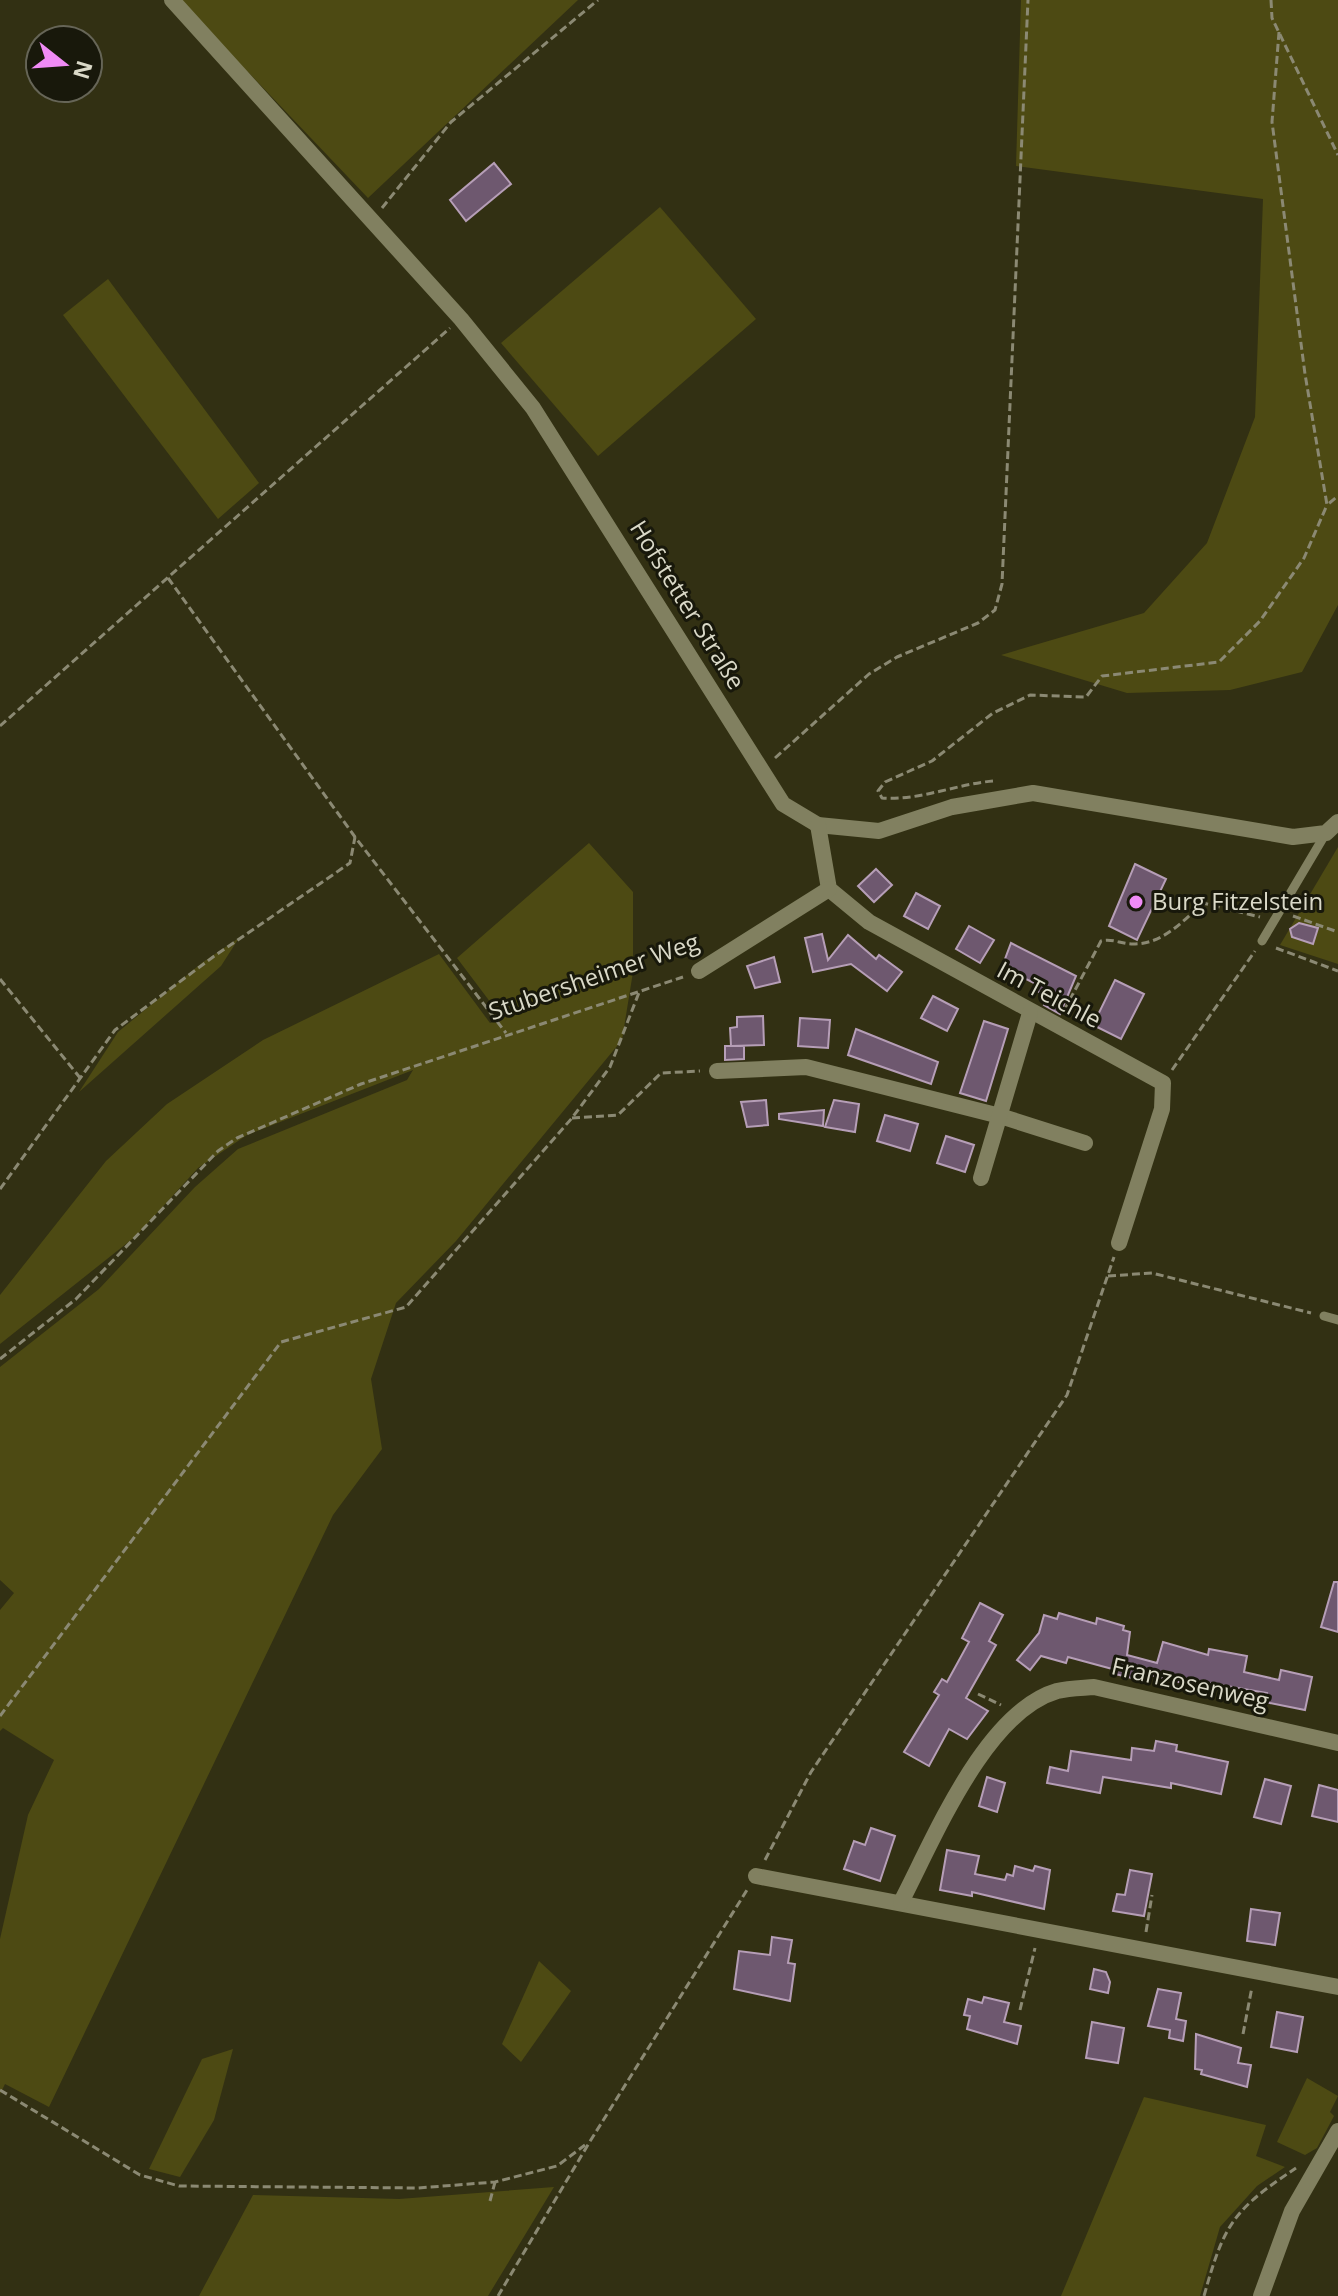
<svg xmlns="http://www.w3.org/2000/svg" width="1338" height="2296" font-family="'Open Sans',sans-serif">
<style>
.green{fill:#4d4a13}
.building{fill:#6e586f;stroke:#b69eb7;stroke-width:2}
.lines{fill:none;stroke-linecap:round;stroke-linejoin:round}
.path{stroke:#8b8973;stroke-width:3;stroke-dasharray:8 4;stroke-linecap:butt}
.service{stroke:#818060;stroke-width:9}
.minor{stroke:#818060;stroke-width:16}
.poi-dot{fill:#f08bf6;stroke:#18180b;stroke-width:3}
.labels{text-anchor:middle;stroke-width:6;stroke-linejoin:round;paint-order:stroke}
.street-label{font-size:24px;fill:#dad9c8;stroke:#18180b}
.poi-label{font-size:24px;fill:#dad9c8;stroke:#18180b;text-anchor:start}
</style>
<rect width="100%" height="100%" fill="#323013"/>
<g class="green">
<path d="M180 0H578L368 198 249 73 203 31Z"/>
<path d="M1021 0H1338V605L1302 672 1230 690 1127 693 1001 655 1144 613 1207 543 1255 417 1263 199 1016 166Z"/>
<path d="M660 207 756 319 598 456 501 343Z"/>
<path d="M108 279 259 483 218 519 63 315Z"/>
<path d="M589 843 633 892V972L622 1040 456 1241 396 1303 371 1379 382 1449 333 1515 49 2107 5 2084 0 2094V1939L28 1815 54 1760 3 1728 0 1731V1610L14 1593 0 1580V1367L99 1289 195 1187 238 1149 407 1080 413 1070 247 1135 198 1168 136 1236 0 1344V1295L106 1161 167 1104 263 1040 439 954 490 1023 503 1019 457 958Z"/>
<path d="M1338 847V964L1280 945Z"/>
<path d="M239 938 221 966 79 1092 118 1032 203 962Z"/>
<path d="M539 1961 571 1991 521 2062 502 2044Z"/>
<path d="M233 2049 214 2120 180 2177 149 2169 202 2059Z"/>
<path d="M1307 2078 1338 2096 1330 2112 1334 2116 1317 2148 1305 2155 1277 2142Z"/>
<path d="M1144 2097 1266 2125 1256 2156 1285 2167 1257 2186 1220 2227 1200 2296H1061Z"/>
<path d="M554 2187 488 2296H199L253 2195 399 2199Z"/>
</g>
<g class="building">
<path d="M494 163 511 184 466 221 450 200Z"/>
<path d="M1135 864 1166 879 1137 940 1109 926Z"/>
<path d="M876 869 892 885 874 902 858 886Z"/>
<path d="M916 893 940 906 928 929 904 916Z"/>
<path d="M1299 923 1318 928 1313 944 1292 937 1290 929Z"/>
<path d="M969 926 994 940 980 963 956 949Z"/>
<path d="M822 934 828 960 848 935 876 959 879 955 902 972 887 991 851 964 813 972 805 938Z"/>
<path d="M1011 943 1076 976 1060 1014 1044 1005 1048 996 1035 990 1038 985 1002 967Z"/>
<path d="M774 957 780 982 755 988 747 966Z"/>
<path d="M1115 980 1144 994 1121 1039 1093 1025Z"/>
<path d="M933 996 958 1009 947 1031 921 1018Z"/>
<path d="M763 1016 764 1045 732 1046H744V1059L725 1060V1046H731L730 1028 737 1027V1017Z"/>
<path d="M800 1018 830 1020 828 1048 798 1046Z"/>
<path d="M984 1021 1008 1029 986 1101 960 1093Z"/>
<path d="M856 1029 938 1062 931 1084 848 1055Z"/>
<path d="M766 1100 768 1125 747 1127 741 1102Z"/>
<path d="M834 1100 859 1104 855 1132 825 1127Z"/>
<path d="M824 1110 823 1126 779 1119V1114Z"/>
<path d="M885 1115 918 1124 910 1151 877 1141Z"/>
<path d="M946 1136 974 1145 965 1172 937 1163Z"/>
<path d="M1334 1582H1338V1632L1321 1627Z"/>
<path d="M980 1603 1003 1615 989 1641 996 1645 966 1698 988 1711 967 1739 949 1729 929 1766 904 1752 939 1695 934 1692 942 1679 947 1682 969 1642 962 1638Z"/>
<path d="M1059 1613 1096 1624 1097 1618 1124 1626 1123 1630 1130 1632 1127 1655 1157 1663 1163 1642 1208 1655 1209 1649 1247 1656 1244 1672 1279 1680 1281 1670 1312 1677 1305 1710 1265 1702 1267 1693 1192 1680 1191 1685 1134 1671 1132 1678 1115 1674 1116 1670 1068 1657 1066 1663 1041 1656 1030 1670 1017 1660 1039 1633 1044 1615 1057 1619Z"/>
<path d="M1156 1741 1177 1745 1176 1751 1228 1762 1221 1794 1171 1783V1788L1103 1777 1100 1793 1047 1783 1050 1767 1068 1771 1071 1751 1131 1760 1132 1748 1154 1751Z"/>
<path d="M987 1777 1005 1783 997 1812 979 1806Z"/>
<path d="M1265 1779 1291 1786 1281 1824 1254 1817Z"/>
<path d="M1319 1785 1338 1790V1822L1312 1816Z"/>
<path d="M871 1828 895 1836 880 1881 844 1869 854 1841 865 1845Z"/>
<path d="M947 1850 979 1856 975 1874 1005 1880 1007 1874 1013 1876 1015 1866 1033 1871 1035 1866 1050 1870 1044 1909 972 1892V1896L940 1890Z"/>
<path d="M1130 1870 1152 1874 1144 1916 1113 1911 1117 1894 1125 1895Z"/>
<path d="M1251 1909 1280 1913 1275 1945 1247 1941Z"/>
<path d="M772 1937 792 1940 788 1963 795 1964 790 2001 734 1989 739 1951 770 1955Z"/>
<path d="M1094 1969 1106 1972 1110 1982 1108 1993 1090 1989Z"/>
<path d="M1158 1989 1181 1993 1176 2019 1186 2021 1183 2041 1169 2038 1170 2030 1148 2026Z"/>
<path d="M984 1997 1009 2003 1004 2022 1021 2026 1017 2044 967 2029 970 2016 964 2015 968 1999 982 2003Z"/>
<path d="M1277 2012 1303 2017 1297 2052 1271 2047Z"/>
<path d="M1092 2022 1124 2028 1118 2063 1086 2058Z"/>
<path d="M1196 2034 1241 2048 1238 2063 1251 2065 1247 2087 1201 2074 1202 2070 1195 2069Z"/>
</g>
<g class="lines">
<g class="path">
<path d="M1271 0 1272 18 1338 155"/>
<path d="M1279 32 1272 122 1305 374 1327 505 1338 496"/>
<path d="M382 208 451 122 598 0"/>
<path d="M168 578 355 837 506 1033"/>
<path d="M0 726 450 328"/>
<path d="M775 758 869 674 897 657 978 623 995 610 1002 584 1028 0"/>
<path d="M993 781C957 784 919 801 882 798L878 791 885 782 932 761 993 713 1030 695 1086 697 1102 676 1219 662 1260 621 1304 558 1327 505"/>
<path d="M1293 916 1338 932"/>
<path d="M1276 948 1338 971"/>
<path d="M0 979 81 1079"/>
<path d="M1064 1011 1101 941C1112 938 1121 944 1133 944 1163 944 1182 922 1203 903L1260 917"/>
<path d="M1172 1070 1255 951"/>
<path d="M572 1118 618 1115 661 1073 700 1071"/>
<path d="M0 1189 115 1030 213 957 350 863 355 837"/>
<path d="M1108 1276 1152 1273 1311 1313"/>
<path d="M0 1359 76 1299 218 1151 237 1138 361 1084 683 977"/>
<path d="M978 1694 1001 1705"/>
<path d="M0 1716 281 1342 406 1307 572 1118 610 1067 640 990"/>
<path d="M765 1860 811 1772 1067 1395 1114 1257"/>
<path d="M1146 1932 1152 1895"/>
<path d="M1020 2010 1035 1948"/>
<path d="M1243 2034 1252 1987"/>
<path d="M0 2090 140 2175 179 2186 418 2188 495 2182 557 2166 585 2145"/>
<path d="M490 2201 495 2182"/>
<path d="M498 2296 589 2143 747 1890"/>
<path d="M1204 2296C1224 2224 1233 2210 1296 2168"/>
</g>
<g class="service">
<path d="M1262 941 1326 833"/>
<path d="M1324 1316 1338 1320"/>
</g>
<g class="minor">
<path d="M172 0 461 319 533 408 783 804 818 825 879 831 952 807 1033 793 1293 837 1326 833 1338 822"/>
<path d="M818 825 829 889 869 922 1163 1083 1162 1109 1119 1243"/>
<path d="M699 971 829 889"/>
<path d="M717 1071 806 1067 1000 1116 1085 1143"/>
<path d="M981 1178 1030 1013"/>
<path d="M756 1876 1338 1987"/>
<path d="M901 1902C934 1839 985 1712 1057 1691 1069 1688 1083 1688 1094 1687L1338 1743"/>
<path d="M1261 2296 1292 2211 1338 2131"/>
</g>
</g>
<circle class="poi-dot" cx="1136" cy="902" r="8"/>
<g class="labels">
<g class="street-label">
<text transform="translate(687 605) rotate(58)" y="8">Hofstetter Straße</text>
<text transform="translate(594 977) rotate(-19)" y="8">Stubersheimer Weg</text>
<text transform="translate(1049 995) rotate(28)" y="8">Im Teichle</text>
<text transform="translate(1190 1684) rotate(13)" y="8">Franzosenweg</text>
</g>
<g class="poi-label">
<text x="1152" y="910">Burg Fitzelstein</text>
</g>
</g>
<g transform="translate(64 64) rotate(107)"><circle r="38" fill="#18180b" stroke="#666557" stroke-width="2"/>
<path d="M0-6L14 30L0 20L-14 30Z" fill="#f08bf6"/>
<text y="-12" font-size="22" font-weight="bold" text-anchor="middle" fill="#dad9c8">N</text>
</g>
</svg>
